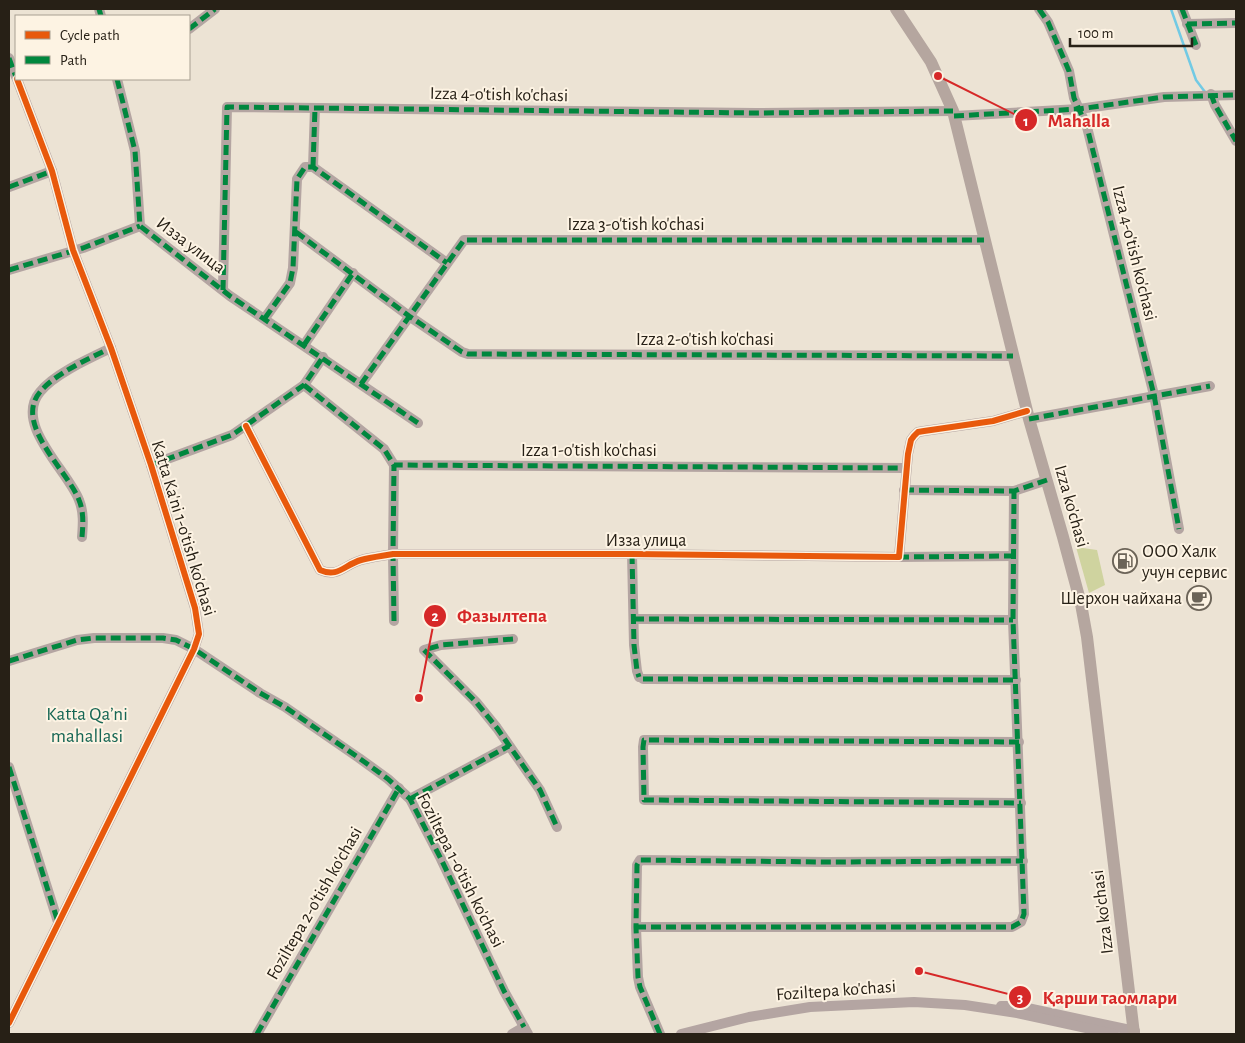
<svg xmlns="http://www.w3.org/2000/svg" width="1245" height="1043" font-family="'Alegreya Sans',sans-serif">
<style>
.green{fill:#cfd39f}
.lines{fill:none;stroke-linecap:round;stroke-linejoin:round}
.stream{stroke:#72cae4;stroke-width:2.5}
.minor{stroke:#b4a5a2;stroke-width:10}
.major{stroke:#b5a69f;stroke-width:12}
.quiet{stroke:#00873e;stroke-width:5;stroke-dasharray:10 5;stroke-linecap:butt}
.cycleway-casing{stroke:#fdf3e3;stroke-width:9}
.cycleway{stroke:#e8590c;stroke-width:6}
.labels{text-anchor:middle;stroke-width:4;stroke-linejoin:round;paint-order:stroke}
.street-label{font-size:18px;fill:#272016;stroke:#fdf3e3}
.poi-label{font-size:18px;fill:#272016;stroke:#fdf3e3;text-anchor:start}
.neighbourhood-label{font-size:19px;fill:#166654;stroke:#fdf3e3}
.leader{fill:none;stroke:#d62828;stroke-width:2}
.callout-dot{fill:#d62828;stroke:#fdf3e3;stroke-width:2}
.mark-label{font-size:15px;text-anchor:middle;font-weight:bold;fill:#fff}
.callout-label{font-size:19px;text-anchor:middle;font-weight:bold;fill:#d62828;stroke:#fdf3e3;stroke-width:4;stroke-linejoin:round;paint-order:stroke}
</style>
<rect width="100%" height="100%" fill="#ece3d4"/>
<path class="green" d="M1076 547 1097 550 1105 585 1089 593Z"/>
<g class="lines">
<path class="stream" d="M1171 9 1196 80 1205 92"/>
<g class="minor">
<path d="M99 9 101 16"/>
<path d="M1039 9 1048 22 1069 71 1074 98 1087 127 1154 395 1179 529"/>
<path d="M1182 9 1196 45"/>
<path d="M1187 24 1236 23"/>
<path d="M189 29 215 9"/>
<path d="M9 58 16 77"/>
<path d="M117 79 135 151 140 226 230 296 418 423"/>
<path d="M1211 94 1215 105 1236 141"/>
<path d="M954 116 1079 109 1164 97 1236 95"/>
<path d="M313 167 315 108"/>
<path d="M9 187 52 171"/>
<path d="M296 232 409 316 462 352 468 354 1013 356"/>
<path d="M9 270 83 248 140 226"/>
<path d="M223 290 227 107 756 113 953 111"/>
<path d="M265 318 290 283 293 268 297 179 305 167H313L447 263"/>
<path d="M304 345 353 273"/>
<path d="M361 384 464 240H984"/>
<path d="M304 385 384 449 394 465 906 468"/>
<path d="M1029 419 1210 386"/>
<path d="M246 426 320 570C338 578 344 565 361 560 371 557 382 556 393 554H632L899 557 908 454 911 440 914 436 918 432 924 431 993 421 1027 411"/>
<path d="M151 465 232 435 304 385 323 357"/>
<path d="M904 490 1014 491 1047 480"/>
<path d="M82 537C83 525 84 512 79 500 68 471 13 424 40 392 54 374 90 358 111 348"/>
<path d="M632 554 634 645 637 671 639 677"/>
<path d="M899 557 1013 556"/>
<path d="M634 619 1013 620"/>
<path d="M394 621 393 554 394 465"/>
<path d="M513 639 441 645 424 650 476 702 497 728 540 790 557 827"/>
<path d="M9 661 77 640 94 638H163L176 640 194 649 260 693 285 707 359 758 388 779 410 799 441 859 504 991 528 1034"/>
<path d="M643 679 1016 680"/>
<path d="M1019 742 649 740H644L643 747 644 800 1021 803"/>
<path d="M9 767 58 922"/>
<path d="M410 799 509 746"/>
<path d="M636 927H1012L1021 922 1024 914 1013 620 1014 491"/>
<path d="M1001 1006H1018L1135 1031"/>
<path d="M9 1023 194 649 199 634 195 608 151 465 111 348 73 250 52 171 17 79"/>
<path d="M257 1034 399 788"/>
<path d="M512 1034 524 1027"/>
<path d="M660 1034 640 987 638 977 636 927 637 865 640 860 827 862 1023 861"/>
<path d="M681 1034 749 1017 810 1007 914 1002 965 1005 1017 1013 1114 1034"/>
</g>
<path class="major" d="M896 9 931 62 953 111 1029 419 1063 537 1081 604 1087 637 1134 1034"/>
<g class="quiet">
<path d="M99 9 101 16"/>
<path d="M1039 9 1048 22 1069 71 1074 98 1087 127 1154 395 1179 529"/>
<path d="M1182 9 1196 45"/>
<path d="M1187 24 1236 23"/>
<path d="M189 29 215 9"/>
<path d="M9 58 16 77"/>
<path d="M117 79 135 151 140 226 230 296 418 423"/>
<path d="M1211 94 1215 105 1236 141"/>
<path d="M954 116 1079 109 1164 97 1236 95"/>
<path d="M313 167 315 108"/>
<path d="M9 187 52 171"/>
<path d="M296 232 409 316 462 352 468 354 1013 356"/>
<path d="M9 270 83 248 140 226"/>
<path d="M223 290 227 107 756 113 953 111"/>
<path d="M265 318 290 283 293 268 297 179 305 167H313L447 263"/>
<path d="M304 345 353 273"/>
<path d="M361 384 464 240H984"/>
<path d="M304 385 384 449 394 465 906 468"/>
<path d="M1029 419 1210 386"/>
<path d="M151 465 232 435 304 385 323 357"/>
<path d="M904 490 1014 491 1047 480"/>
<path d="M82 537C83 525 84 512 79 500 68 471 13 424 40 392 54 374 90 358 111 348"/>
<path d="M632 554 634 645 637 671 639 677"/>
<path d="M899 557 1013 556"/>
<path d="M634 619 1013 620"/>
<path d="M394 621 393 554 394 465"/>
<path d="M513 639 441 645 424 650 476 702 497 728 540 790 557 827"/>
<path d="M9 661 77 640 94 638H163L176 640 194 649 260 693 285 707 359 758 388 779 410 799 441 859 504 991 524 1027"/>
<path d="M643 679 1016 680"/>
<path d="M1019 742 649 740H644L643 747 644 800 1021 803"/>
<path d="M9 767 58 922"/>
<path d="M410 799 509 746"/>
<path d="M636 927H1012L1021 922 1024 914 1013 620 1014 491"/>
<path d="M257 1034 399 788"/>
<path d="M660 1034 640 987 638 977 636 927 637 865 640 860 827 862 1023 861"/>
</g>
<defs>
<g id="cycleway">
<path d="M246 426 320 570C338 578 344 565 361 560 371 557 382 556 393 554H632L899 557 908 454 911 440 914 436 918 432 924 431 993 421 1027 411"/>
<path d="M9 1023 194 649 199 634 195 608 151 465 111 348 73 250 52 171 17 79"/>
</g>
</defs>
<use href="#cycleway" class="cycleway-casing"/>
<use href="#cycleway" class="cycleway"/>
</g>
<defs>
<symbol id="fuel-ring" viewBox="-11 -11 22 22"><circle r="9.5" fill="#fdf3e3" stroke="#6c6458" stroke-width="1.5"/><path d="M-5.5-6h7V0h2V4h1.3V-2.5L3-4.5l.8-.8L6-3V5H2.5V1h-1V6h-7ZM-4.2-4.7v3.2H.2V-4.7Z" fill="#6c6458"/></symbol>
<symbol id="cafe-ring" viewBox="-11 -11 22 22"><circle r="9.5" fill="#fdf3e3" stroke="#6c6458" stroke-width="1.5"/><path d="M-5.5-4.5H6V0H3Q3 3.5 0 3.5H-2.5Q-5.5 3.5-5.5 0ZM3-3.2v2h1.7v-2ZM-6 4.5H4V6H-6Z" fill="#6c6458"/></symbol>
</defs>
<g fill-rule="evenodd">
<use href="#fuel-ring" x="1111" y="547" width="28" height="28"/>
<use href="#cafe-ring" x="1185" y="584" width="28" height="28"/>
</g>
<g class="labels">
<g class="street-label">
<text transform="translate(499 94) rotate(1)" y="6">Izza 4-o'tish ko'chasi</text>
<text x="636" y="230">Izza 3-o'tish ko'chasi</text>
<text transform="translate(191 245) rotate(37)" y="6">Изза улица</text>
<text transform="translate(1135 253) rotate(76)" y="6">Izza 4-o'tish ko'chasi</text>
<text x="705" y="345">Izza 2-o'tish ko'chasi</text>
<text x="589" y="456">Izza 1-o'tish ko'chasi</text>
<text transform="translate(1072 506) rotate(74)" y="6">Izza ko'chasi</text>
<text transform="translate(184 528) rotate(73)" y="6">Katta Ka'ni 1-o'tish ko'chasi</text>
<text x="646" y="546">Изза улица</text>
<text transform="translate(461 870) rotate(63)" y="6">Foziltepa 1-o'tish ko'chasi</text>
<text transform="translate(314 903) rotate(-60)" y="6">Foziltepa 2-o'tish ko'chasi</text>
<text transform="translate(1102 912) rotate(-97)" y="6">Izza ko'chasi</text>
<text transform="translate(836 990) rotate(-4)" y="6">Foziltepa ko'chasi</text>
</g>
<g class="poi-label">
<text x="1142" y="557">ООО Халк<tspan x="1142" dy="21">учун сервис</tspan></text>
<text x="1182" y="604" text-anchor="end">Шерхон чайхана</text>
</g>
<g class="neighbourhood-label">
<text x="87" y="720">Katta Qaʼni<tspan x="87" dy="22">mahallasi</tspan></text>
</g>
</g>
<path class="leader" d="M938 76L1026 120M419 698L435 616M919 971L1020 997"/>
<g class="callout-dot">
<circle cx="938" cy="76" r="5"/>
<circle cx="419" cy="698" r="5"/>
<circle cx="919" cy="971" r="5"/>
<circle cx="1026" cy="120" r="12"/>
<circle cx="435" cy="616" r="12"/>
<circle cx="1020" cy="997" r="12"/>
</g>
<g class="mark-label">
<text x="1026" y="126">1</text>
<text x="435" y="621">2</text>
<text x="1020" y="1003">3</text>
</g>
<g class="callout-label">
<text x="1079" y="127">Mahalla</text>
<text x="502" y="622">Фазылтепа</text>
<text x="1110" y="1004">Қарши таомлари</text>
</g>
<rect width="1245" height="1043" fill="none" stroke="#272016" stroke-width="20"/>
<rect x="15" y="15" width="175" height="65" fill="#fdf3e3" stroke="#a79f91"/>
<rect x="25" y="31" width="25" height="8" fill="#e8590c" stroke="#a79f91"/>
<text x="60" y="40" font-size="15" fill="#272016">Cycle path</text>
<rect x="25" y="56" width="25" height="8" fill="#00873e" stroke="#a79f91"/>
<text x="60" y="65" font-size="15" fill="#272016">Path</text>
<path d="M1070 38v8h122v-8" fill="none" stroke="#272016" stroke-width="2.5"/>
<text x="1078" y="38" font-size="15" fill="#272016" stroke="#fdf3e3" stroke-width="4" paint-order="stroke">100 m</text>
</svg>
